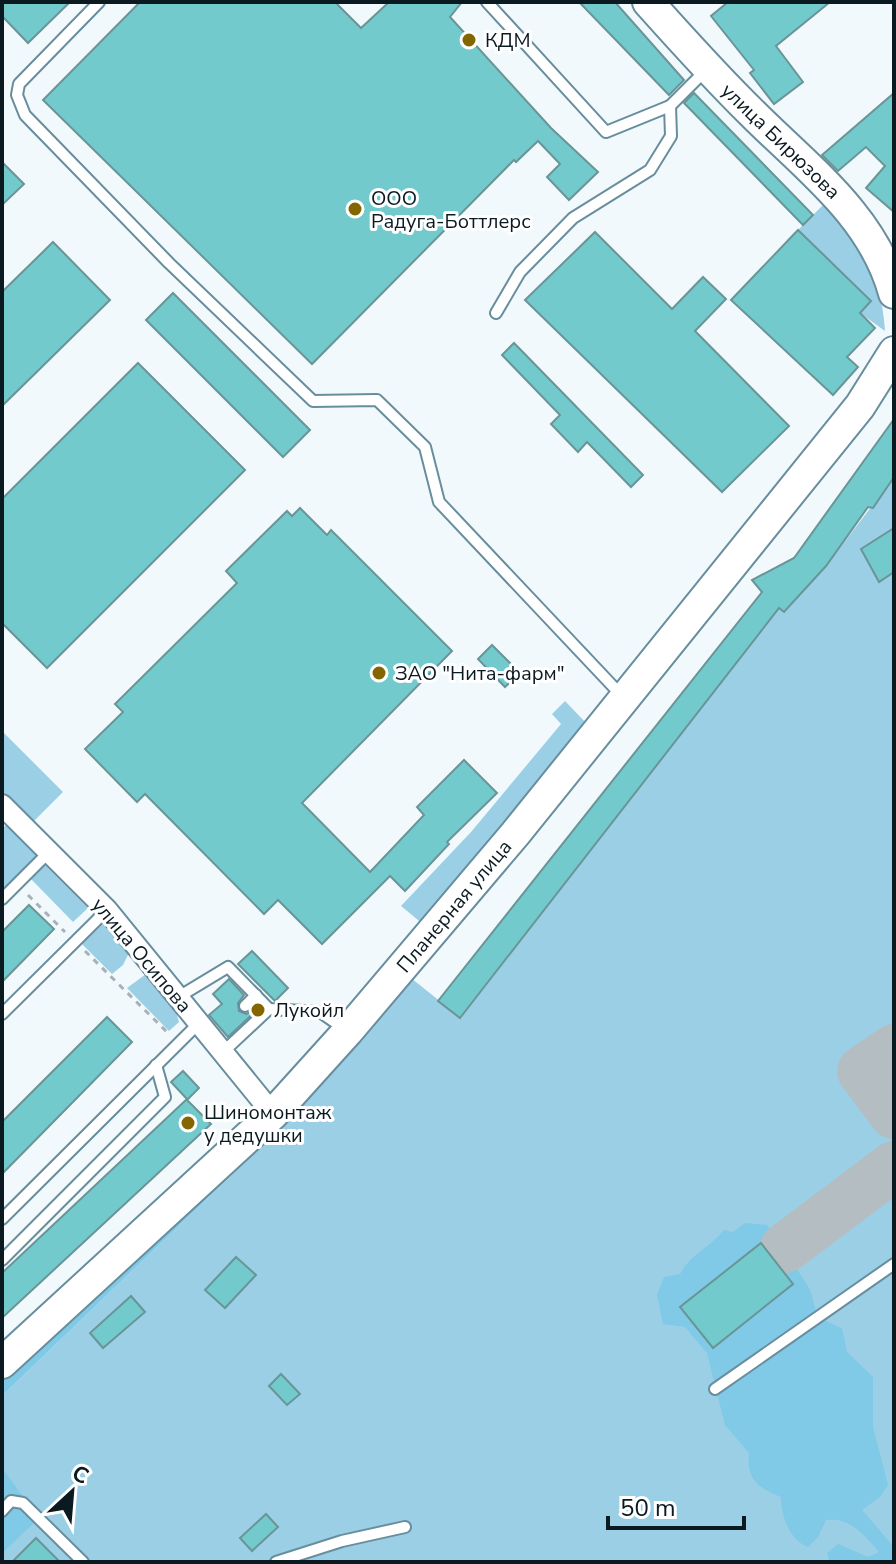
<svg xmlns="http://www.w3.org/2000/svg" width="896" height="1564" font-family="'Nunito Sans',sans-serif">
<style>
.green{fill:#9acfe6}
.forest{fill:#80c9e7}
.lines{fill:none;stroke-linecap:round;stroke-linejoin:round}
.taxiway{stroke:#b4bec2;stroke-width:50}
.building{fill:#73cacd;stroke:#699597;stroke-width:2}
.lane-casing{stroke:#688e9e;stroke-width:14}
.street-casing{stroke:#688e9e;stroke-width:24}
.secondary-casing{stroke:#688e9e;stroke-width:34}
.path{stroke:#a7b1b6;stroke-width:3;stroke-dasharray:6 6;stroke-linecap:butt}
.lane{stroke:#fff;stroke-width:10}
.street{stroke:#fff;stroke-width:20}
.secondary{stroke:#fff;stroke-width:30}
.poi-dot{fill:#846600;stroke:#fff;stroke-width:3}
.labels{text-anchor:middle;stroke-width:6;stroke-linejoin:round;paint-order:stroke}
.poi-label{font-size:20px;fill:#0a1a20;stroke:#fff;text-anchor:start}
.street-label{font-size:20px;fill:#0a1a20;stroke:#fff}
</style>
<rect width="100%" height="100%" fill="#f1f9fd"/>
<g class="green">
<path d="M824 204C860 244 882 276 885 331L860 313 871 301 798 230Z"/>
<path d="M894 477V1562H2V1396L282 1127 411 978 461 1018 779 608 784 612 826 566Z"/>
<path d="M565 701 588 725 424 925 401 906 471 832 561 724 552 714Z"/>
<path d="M2 731 63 792 33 822 2 791Z"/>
<path d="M7 824 38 856 2 892V829Z"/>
<path d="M45 865 88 908 73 922 31 879Z"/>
<path d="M104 923 129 953 123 965 112 974 82 944Z"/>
<path d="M146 974 175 1008 179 1022 169 1031 127 988Z"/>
</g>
<g class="forest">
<path d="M282 1127 2 1396V1379Z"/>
<path d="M745 1223 767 1225C782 1243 793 1264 806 1283 821 1306 804 1314 842 1328L847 1352 873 1377V1427L888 1485 880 1497 862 1510 894 1547V1562H830L827 1553 838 1544 868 1557 879 1552C865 1536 849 1516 826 1520L818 1537 808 1547C789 1540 781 1515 781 1497 758 1488 746 1479 749 1453L725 1425 707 1353 685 1327 663 1324 657 1295 664 1277 680 1274C691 1254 709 1248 724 1230L733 1232Z"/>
<path d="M2 1468 27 1502 35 1522 2 1553Z"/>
</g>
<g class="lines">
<g class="taxiway">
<path d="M894 1049 862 1071 894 1114"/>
<path d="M785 1248 894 1166"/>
</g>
</g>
<g class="building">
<path d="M2 2H70L28 43 2 16Z"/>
<path d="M140 2H335L361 28 389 2H462L450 17 551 128 598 172 569 200 547 177 560 164 538 141 516 162 514 160 312 364 43 100Z"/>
<path d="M579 2H615L684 80 669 95Z"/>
<path d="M728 2H830L776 46 803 82 774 104 750 73 754 70 711 16Z"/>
<path d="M694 93 813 215 803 225 684 103Z"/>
<path d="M894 93V212L866 188 885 166 866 147 838 171 822 155Z"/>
<path d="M2 162 24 184 2 205Z"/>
<path d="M798 230 871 301 860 313 875 328 847 357 858 367 833 395 731 300Z"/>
<path d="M595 232 672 309 703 277 726 299 695 331 789 426 722 492 525 300Z"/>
<path d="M53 242 110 300 2 406V292Z"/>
<path d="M173 293 310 430 283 457 146 320Z"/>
<path d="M514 343 643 475 631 487 587 442 578 452 551 424 560 415 502 355Z"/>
<path d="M138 363 245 470 47 668 2 623V499Z"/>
<path d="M894 419V477L873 508 868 507 826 566 784 612 779 608 460 1018 438 1001 762 592 752 580 794 558Z"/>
<path d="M300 508 327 535 331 530 452 651 302 803 370 872 424 815 417 807 464 760 497 793 447 842 449 844 405 891 390 876 322 944 278 900 264 914 145 794 137 802 85 749 123 712 115 704 237 583 226 571 287 511 292 516Z"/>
<path d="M894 528V572L879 582 861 549Z"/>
<path d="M492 645 520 673 505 687 478 659Z"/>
<path d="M29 905 54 929 2 982V932Z"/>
<path d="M252 951 288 988 275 1001 238 964Z"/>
<path d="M229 979 244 995 238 1003 239 1011 246 1014 258 1009 228 1037 209 1015 222 1004 213 994Z"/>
<path d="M107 1017 132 1042 2 1174V1122Z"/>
<path d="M183 1071 199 1088 187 1100 211 1124 2 1318V1273L187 1099 171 1082Z"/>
<path d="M761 1243 793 1284 713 1348 680 1307Z"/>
<path d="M236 1257 256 1275 225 1308 205 1290Z"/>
<path d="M131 1296 145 1312 103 1348 90 1333Z"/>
<path d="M281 1374 300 1394 287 1405 269 1386Z"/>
<path d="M266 1514 278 1527 252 1551 240 1538Z"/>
<path d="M36 1538 60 1562H12Z"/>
</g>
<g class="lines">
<defs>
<g id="lane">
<path d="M99 2 19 84 17 95 25 115 169 263 313 401 377 400 425 447 439 502 623 697"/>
<path d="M487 2 606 132 670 106"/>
<path d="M496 313 520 272 573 218 650 170 671 136 670 106 706 70"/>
<path d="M2 899 50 851"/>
<path d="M180 996 228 967 269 1009"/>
<path d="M245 1006 256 995"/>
<path d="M2 1014 107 910"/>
<path d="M222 1053 269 1009 320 1012 346 1030"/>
<path d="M2 1219 199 1023"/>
<path d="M2 1260 165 1097 156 1065"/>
<path d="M715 1389 894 1264"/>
<path d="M2 1511 11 1501 23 1503 83 1562"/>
<path d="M276 1562 342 1541 405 1527"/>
</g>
<path id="street" d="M2 805 107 910 273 1114"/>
<g id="secondary">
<path d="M648 2C682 40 716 78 753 114 807 168 873 216 894 293"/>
<path d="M2 1363 273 1114 348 1031 515 834 860 406 894 352"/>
</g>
</defs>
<use href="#lane" class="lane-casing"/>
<use href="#street" class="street-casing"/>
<use href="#secondary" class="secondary-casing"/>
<g class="path">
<path d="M28 895 65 932"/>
<path d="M85 951 168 1033"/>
</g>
<use href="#lane" class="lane"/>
<use href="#street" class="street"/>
<use href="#secondary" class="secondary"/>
</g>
<g class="poi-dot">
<circle cx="469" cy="40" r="8"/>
<circle cx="355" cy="209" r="8"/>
<circle cx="379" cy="673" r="8"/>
<circle cx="258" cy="1010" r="8"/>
<circle cx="188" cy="1123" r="8"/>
</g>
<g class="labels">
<g class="poi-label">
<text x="485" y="47">КДМ</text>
<text x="371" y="205">ООО<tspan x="371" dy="23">Радуга-Боттлерс</tspan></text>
<text x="395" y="680">ЗАО "Нита-фарм"</text>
<text x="274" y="1017">Лукойл</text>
<text x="204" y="1119">Шиномонтаж<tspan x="204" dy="23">у дедушки</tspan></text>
</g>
<g class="street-label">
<text transform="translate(781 141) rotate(44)" y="7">улица Бирюзова</text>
<text transform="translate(454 906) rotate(-50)" y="7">Планерная улица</text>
<text transform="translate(142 955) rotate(50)" y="7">улица Осипова</text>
</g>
</g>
<rect width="896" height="1564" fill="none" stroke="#0a1a20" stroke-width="8"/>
<g transform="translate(72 1492) rotate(26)" stroke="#ffffff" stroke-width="6" paint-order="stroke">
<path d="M0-6L14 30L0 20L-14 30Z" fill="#0a1a20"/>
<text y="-12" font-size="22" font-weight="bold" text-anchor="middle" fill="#0a1a20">С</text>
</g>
<path d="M608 1516v12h136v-12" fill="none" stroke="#0a1a20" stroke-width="4"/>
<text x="620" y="1516" font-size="24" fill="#0a1a20" stroke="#ffffff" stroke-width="6" paint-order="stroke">50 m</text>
</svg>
